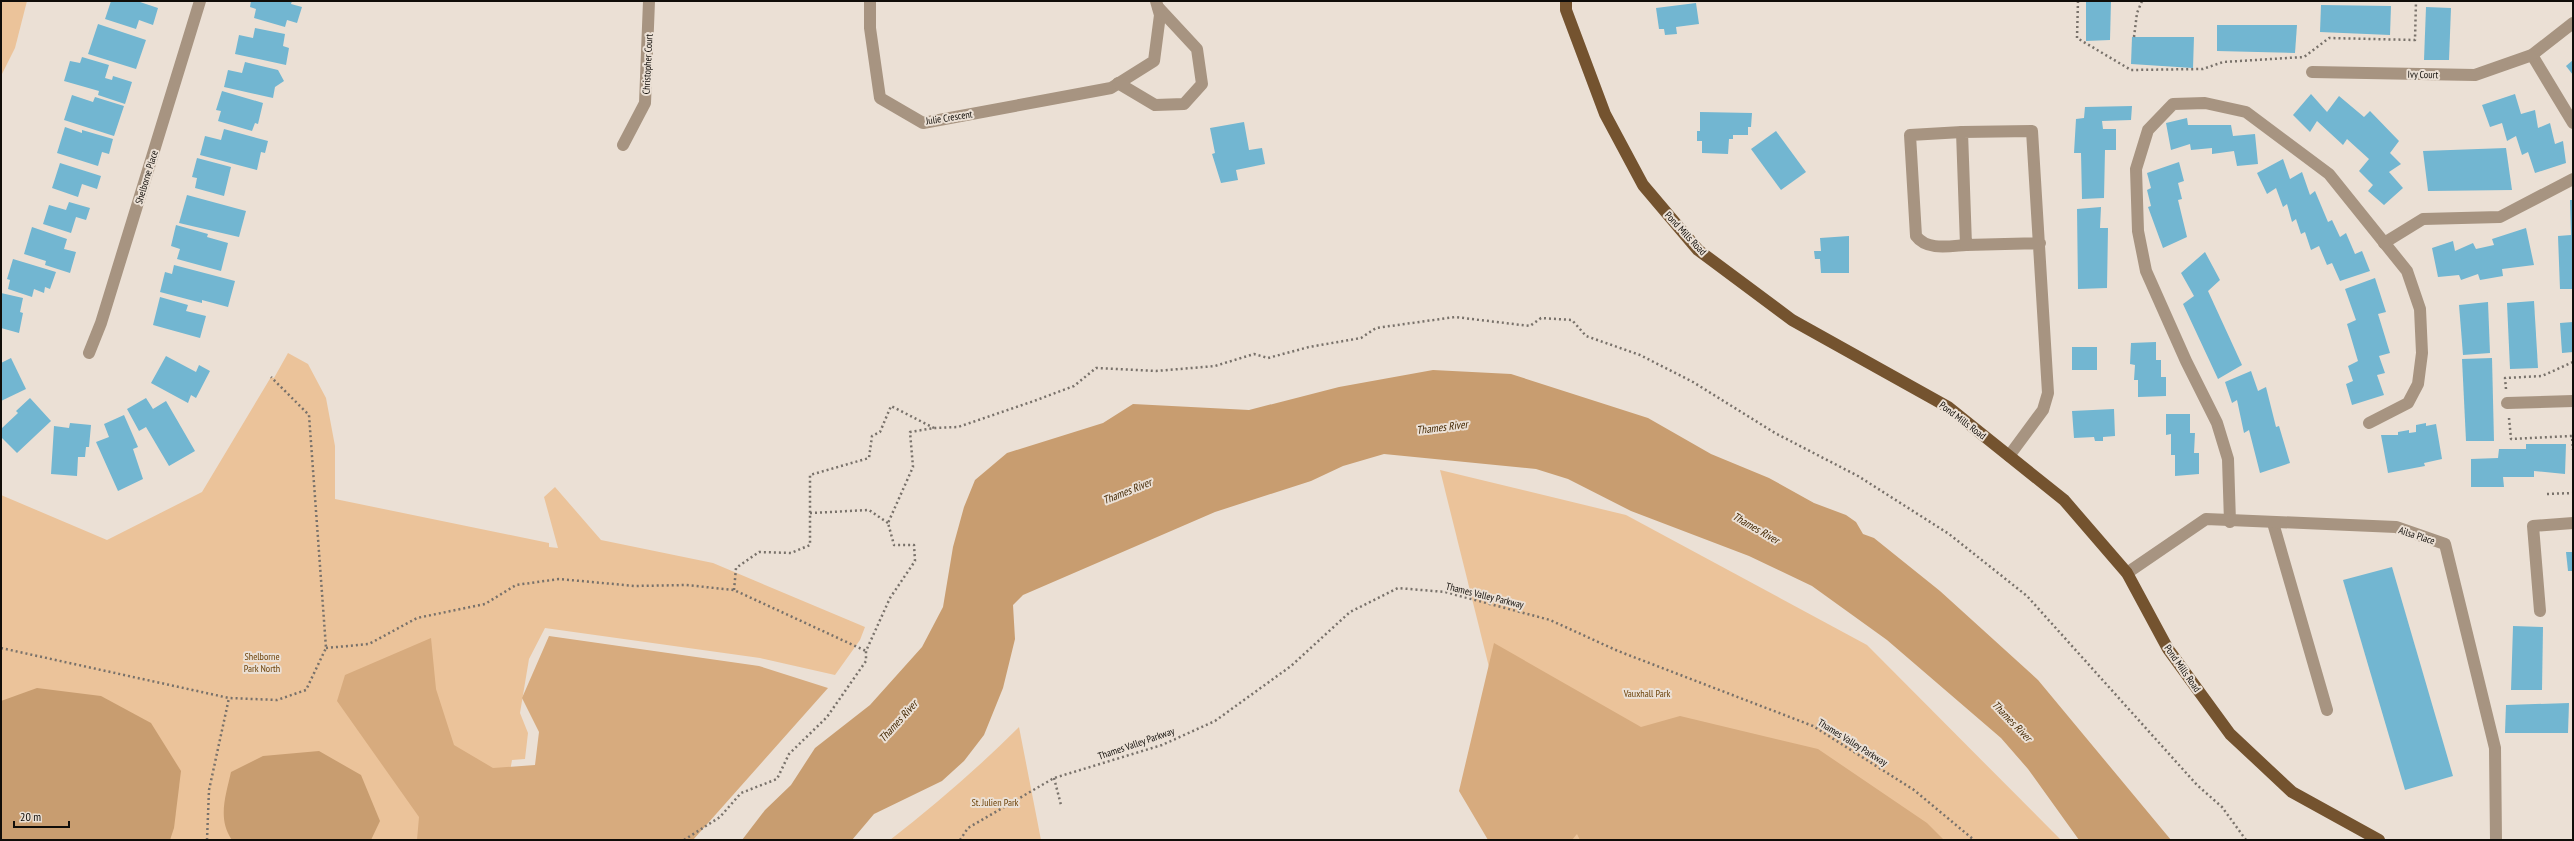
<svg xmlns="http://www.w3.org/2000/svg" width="2574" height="841" font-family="'PT Sans Narrow',sans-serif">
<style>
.green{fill:#ebc39a}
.forest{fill:#d7ab7e}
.water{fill:#c89d70}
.building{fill:#72b6d1}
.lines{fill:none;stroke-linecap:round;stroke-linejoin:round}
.path{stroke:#78716a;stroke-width:2.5;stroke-dasharray:2 3;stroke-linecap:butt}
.minor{stroke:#a79481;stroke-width:12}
.major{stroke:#74532f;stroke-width:12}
.labels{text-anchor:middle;stroke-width:4;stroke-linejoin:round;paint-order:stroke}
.street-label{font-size:10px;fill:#100d09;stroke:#ebe0d5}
.park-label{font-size:10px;fill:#6c4209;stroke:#ebe0d5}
.water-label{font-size:11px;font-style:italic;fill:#422600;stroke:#ebe0d5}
</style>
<rect width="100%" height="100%" fill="#ebe0d5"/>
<g class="green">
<path d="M1 1H27L15 48 1 76Z"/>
<path d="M288 353 308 364 326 398 335 446V499L549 543V547L558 548 544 497 555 487 601 540 713 563 865 627 860 640 835 675 760 658 545 628 529 659 520 713 528 733 525 759 512 760 498 840H1V495L107 540 202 492 271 377 274 378Z"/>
<path d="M1440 470 1626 515 1867 645 2061 840H1532Z"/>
<path d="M1019 727 1041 840H890C935 805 978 768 1019 727Z"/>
</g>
<g class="forest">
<path d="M549 636 759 666 828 688 693 840H417L419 817 337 701 345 675 431 638 436 689 454 745 493 768 535 765 539 732 522 698Z"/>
<path d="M1494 643 1641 727 1680 716 1818 749 1927 823 1944 840H1580L1577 834 1572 840H1488L1459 791Z"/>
</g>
<g class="water">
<path d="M1433 370 1511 374 1648 418 1711 454 1769 478 1814 503 1846 515 1856 522 1863 534 1874 538 1940 591 2038 680 2171 840H2079L2028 769 2001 738 1887 640 1812 586 1749 556 1631 511 1568 479 1536 469 1384 454 1343 466 1311 481 1215 512 1023 595 1013 605 1015 639 1003 688 984 735 964 761 942 781 874 814 852 840H742L765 810 791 785 815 748 870 705 922 647 943 607 953 547 964 507 975 480 1007 453 1103 423 1133 404 1249 410 1339 387Z"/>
<path d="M37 688 101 696 151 723 181 771 174 828 170 840H1V701Z"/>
<path d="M319 751 361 775 380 821 371 840H232C217 819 226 795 231 772L263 756Z"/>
</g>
<g class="building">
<path d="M111 1H137L158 8 153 25 139 20 136 29 105 19Z"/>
<path d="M251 1H292L291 4 302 7 297 23 287 20 285 27 254 18 256 9 250 7Z"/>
<path d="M2086 1H2111L2110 40 2086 41Z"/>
<path d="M1696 3 1699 24 1676 27 1677 34 1665 35 1664 29H1659L1656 8Z"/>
<path d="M2321 5 2391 6 2390 35 2320 32Z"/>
<path d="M2426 7 2451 8 2449 60H2424Z"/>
<path d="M98 24 146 40 136 69 88 54Z"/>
<path d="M2217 25H2297L2295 53 2217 51Z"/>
<path d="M255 28 285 34 283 46 289 48 286 65 235 54 239 35 253 38Z"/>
<path d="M2132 37H2194L2193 68 2131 64Z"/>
<path d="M82 57 109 65 105 78 112 80 113 76 132 82 125 104 98 95 99 91 64 81 70 61 80 63Z"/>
<path d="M2573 60V75L2566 66Z"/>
<path d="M245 62 278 70 284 81 275 87 273 98 224 87 228 70 242 73Z"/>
<path d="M222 91 263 103 258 124 255 123 252 131 218 121 221 111 216 110Z"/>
<path d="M2311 94 2327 112 2339 96 2364 117 2370 111 2399 141 2390 153 2401 164 2389 172 2403 188 2384 205 2368 191 2373 185 2359 171 2369 159 2347 139 2343 145 2317 121 2310 132 2293 115Z"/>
<path d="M2515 94 2521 114 2535 110 2538 128 2550 123 2555 144 2563 141 2566 163 2535 173 2528 152 2522 155 2516 136 2507 141 2502 123 2490 127 2482 105Z"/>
<path d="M72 95 93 102 95 97 124 106 114 136 64 120Z"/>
<path d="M2132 106 2131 120 2102 121 2103 129H2116V150H2105L2104 198 2082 199 2081 153H2074L2076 119 2084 118 2085 107Z"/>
<path d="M1700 112 1752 113 1751 127H1748V135H1733V139H1729L1728 154 1702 153V141H1697V131H1700Z"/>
<path d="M2187 118 2188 125H2231L2233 136 2255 134 2258 164 2237 166 2234 151 2212 154V148L2191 150 2190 144 2171 150 2166 123Z"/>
<path d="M1244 122 1249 150 1262 148 1265 164 1236 170 1238 180 1221 183 1212 154 1215 153 1210 128Z"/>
<path d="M65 127 82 133V130L113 139 109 154 102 152 98 166 57 153Z"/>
<path d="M224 129 268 141 265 153 261 152 257 170 200 155 205 136 221 140Z"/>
<path d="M1776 131 1806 172 1781 190 1751 149Z"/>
<path d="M2506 148 2512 190 2428 191 2423 151Z"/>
<path d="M197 158 231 167 224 196 195 188 197 178 192 177Z"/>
<path d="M2283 159 2290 179 2302 172 2310 195 2315 191 2328 222 2332 220 2340 237 2346 233 2355 254 2362 251 2370 271 2340 281 2332 263 2327 265 2319 246 2311 250 2305 232 2301 234 2296 219 2292 222 2287 204 2283 207 2276 188 2267 194 2257 173Z"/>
<path d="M2179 162 2184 181 2178 183 2182 199 2178 200 2187 237 2163 248 2148 207 2151 206 2147 190 2151 188 2147 173Z"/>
<path d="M60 163 101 176 97 189 82 184 78 197 52 188Z"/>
<path d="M187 195 246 211 239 237 179 223Z"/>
<path d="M2570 200H2573V289H2560L2558 236 2571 235Z"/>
<path d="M69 202 90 208 86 220 76 217 71 233 43 224 49 205 66 210Z"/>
<path d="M2101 207 2100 228H2108L2107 288 2078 289 2077 209Z"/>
<path d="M176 225 208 234 207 237 228 243 221 271 177 259 180 249 171 246Z"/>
<path d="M32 227 67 239 64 249 76 252 70 273 45 265 46 261 24 254Z"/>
<path d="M2526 228 2534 265 2502 269 2503 276 2480 280 2478 274 2461 280 2459 275 2438 277 2432 248 2453 241 2455 251 2473 243 2476 249 2494 245 2492 239Z"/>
<path d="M1849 236V273H1821L1820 259H1815L1814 251H1821L1820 238Z"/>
<path d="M2205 252 2220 280 2208 291 2242 365 2218 379 2183 304 2194 296 2181 273Z"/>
<path d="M13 259 56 272 50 289 45 287 44 293 34 289 32 297 8 289 10 280 7 279Z"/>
<path d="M174 265 235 281 228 307 202 300V303L160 292 165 272 172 274Z"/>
<path d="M2375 278 2386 312 2378 314 2390 353 2379 356 2385 373 2377 375 2384 395 2352 405 2346 384 2353 381 2348 366 2358 361 2347 324 2356 320 2345 289Z"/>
<path d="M1 293 23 298 20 312 23 313 19 333 1 328Z"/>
<path d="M160 297 188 305 186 311 206 316 200 338 153 325Z"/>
<path d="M2534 301 2538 368 2510 369 2507 303Z"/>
<path d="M2488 302 2490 353 2463 355 2459 305Z"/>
<path d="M2573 322V352L2562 353 2560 323Z"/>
<path d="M2156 342V360H2161V377H2166V396L2138 397V380H2134L2135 365 2130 364 2131 343Z"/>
<rect x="2072" y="347" width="25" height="23"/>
<path d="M166 356 196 372 199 365 210 371 196 398 191 395 188 403 151 383Z"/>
<path d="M11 358 26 389 1 401V363Z"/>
<path d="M2492 358 2494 441H2466L2462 359Z"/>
<path d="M2251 371 2258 391 2266 387 2276 427 2279 426 2290 463 2260 473 2249 430 2244 433 2237 400 2232 403 2225 382Z"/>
<path d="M30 398 51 421 17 453 1 437V429L18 413 16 411Z"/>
<path d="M146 398 153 409 166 401 195 451 169 466 146 427 139 431 127 409Z"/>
<path d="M2114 409 2115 436 2103 437V441H2095L2094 437 2074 438 2072 411Z"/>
<path d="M2166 414H2190V433H2195L2194 453H2199V474L2175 476V455H2171V434L2166 435Z"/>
<path d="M124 415 138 447 133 449 143 479 118 491 96 442 109 437 104 424Z"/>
<path d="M70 423 91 425 89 447H86L85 457H78L77 476 51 474 54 426 69 428Z"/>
<path d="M2426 423V426L2436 424 2442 459 2424 463 2425 466 2388 473 2381 435H2398V432L2409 430V433L2416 432V425Z"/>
<path d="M2526 444H2566L2565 474 2534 471V477H2503L2504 487H2471V459L2498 458 2499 449H2526Z"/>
<path d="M2566 552H2573V571H2568Z"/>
<path d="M2392 567 2453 776 2405 790 2343 580Z"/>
<path d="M2513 626 2543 627 2542 690H2511Z"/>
<path d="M2569 703 2568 733H2505L2506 705Z"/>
</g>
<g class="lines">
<g class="path">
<path d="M2078 1 2077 38 2131 70 2203 69 2223 62 2304 57 2329 38 2415 40 2416 1"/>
<path d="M2134 37 2137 13 2142 1"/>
<path d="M2506 389 2505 378 2542 376 2573 362"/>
<path d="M2509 418 2511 439 2572 436 2573 450"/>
<path d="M2547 494 2573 493"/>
<path d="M810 513 869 510 888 523"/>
<path d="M734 590 736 568 759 552 791 553 810 545V475L869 458 872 436 880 432 891 406 934 428"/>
<path d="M1 648 229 698 277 700 306 690 326 648 309 415 271 377"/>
<path d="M326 648 369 644 417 618 485 604 516 585 559 579 635 586 686 585 734 590 866 651"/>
<path d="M1054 778 1061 805"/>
<path d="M207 840 209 790 229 698"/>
<path d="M684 840 720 817 741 793 777 779 789 754 827 717 866 661V651L890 598 915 561 914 545H894L888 523 913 467 910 432 934 428 958 427 1034 401 1074 386 1096 368 1156 371 1215 366 1254 354 1268 358 1309 347 1361 338 1376 328 1455 317 1530 326 1541 318 1572 320 1586 336 1640 355 1693 382 1775 433 1858 476 1949 534 2027 596 2197 785 2222 807 2246 840"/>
<path d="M960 840 968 828 1054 778 1162 745 1215 721 1291 666 1350 612 1398 588 1445 592 1550 620 1618 651 1813 726 1914 790 1974 840"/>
</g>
<g class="minor">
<path d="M870 1V28L880 98 923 123 1111 88 1154 61 1160 15 1156 1"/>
<path d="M2532 55 2573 123"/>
<path d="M2312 72 2475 75 2532 55 2573 23"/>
<path d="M1118 83 1155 105 1184 104 1202 84 1197 49 1158 7"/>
<path d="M1962 132 1910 135 1916 236C1927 251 1950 246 1966 245"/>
<path d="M623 145 645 103 649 1"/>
<path d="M2384 243 2423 219 2500 217 2573 179"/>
<path d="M89 353 101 323 200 1"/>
<path d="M2507 403 2573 401"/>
<path d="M2009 456 2043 410 2048 393 2032 131 1962 132 1966 245 2040 243"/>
<path d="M2230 522 2228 459 2217 423 2186 361 2146 271 2138 231 2136 169 2148 130 2173 104 2205 103 2246 112 2329 174 2407 271 2420 309 2422 353 2418 384 2408 403 2369 423"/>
<path d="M2273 523 2327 710"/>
<path d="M2127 573 2206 519 2396 527 2445 544 2495 748 2496 840"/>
<path d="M2540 611 2533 526 2573 523"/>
</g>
<path class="major" d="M1566 1V10L1605 114 1643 185 1698 250 1792 320 1948 407 2064 500 2127 573 2168 649 2230 734 2292 792 2379 840"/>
</g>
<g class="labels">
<g class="street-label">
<text transform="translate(647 64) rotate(-87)" y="4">Christopher Court</text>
<text transform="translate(2423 74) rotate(1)" y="4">Ivy Court</text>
<text transform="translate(949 117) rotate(-9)" y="4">Julie Crescent</text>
<text transform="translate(146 177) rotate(-73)" y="4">Shelborne Place</text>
<text transform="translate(1686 233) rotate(47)" y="4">Pond Mills Road</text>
<text transform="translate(1963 420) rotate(37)" y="4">Pond Mills Road</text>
<text transform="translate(2417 535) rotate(18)" y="4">Ailsa Place</text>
<text transform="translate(1485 595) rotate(14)" y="4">Thames Valley Parkway</text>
<text transform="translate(2183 668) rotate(55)" y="4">Pond Mills Road</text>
<text transform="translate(1853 742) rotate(32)" y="4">Thames Valley Parkway</text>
<text transform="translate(1136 743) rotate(-19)" y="4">Thames Valley Parkway</text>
</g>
<g class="park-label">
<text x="262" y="660">Shelborne<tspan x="262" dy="12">Park North</tspan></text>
<text x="1647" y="697">Vauxhall Park</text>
<text x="995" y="806">St. Julien Park</text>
</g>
<g class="water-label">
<text transform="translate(1442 427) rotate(-7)" y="4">Thames River</text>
<text transform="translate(1127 491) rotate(-22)" y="4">Thames River</text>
<text transform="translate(1756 528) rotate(30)" y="4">Thames River</text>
<text transform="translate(898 721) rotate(-48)" y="4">Thames River</text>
<text transform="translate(2012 721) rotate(46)" y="4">Thames River</text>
</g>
</g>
<rect width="2574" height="841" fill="none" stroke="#100d09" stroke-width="4"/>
<path d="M14 821v6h55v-6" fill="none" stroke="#100d09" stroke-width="2"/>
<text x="20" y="821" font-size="12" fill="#100d09" stroke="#ebe0d5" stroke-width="3" paint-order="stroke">20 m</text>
</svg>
